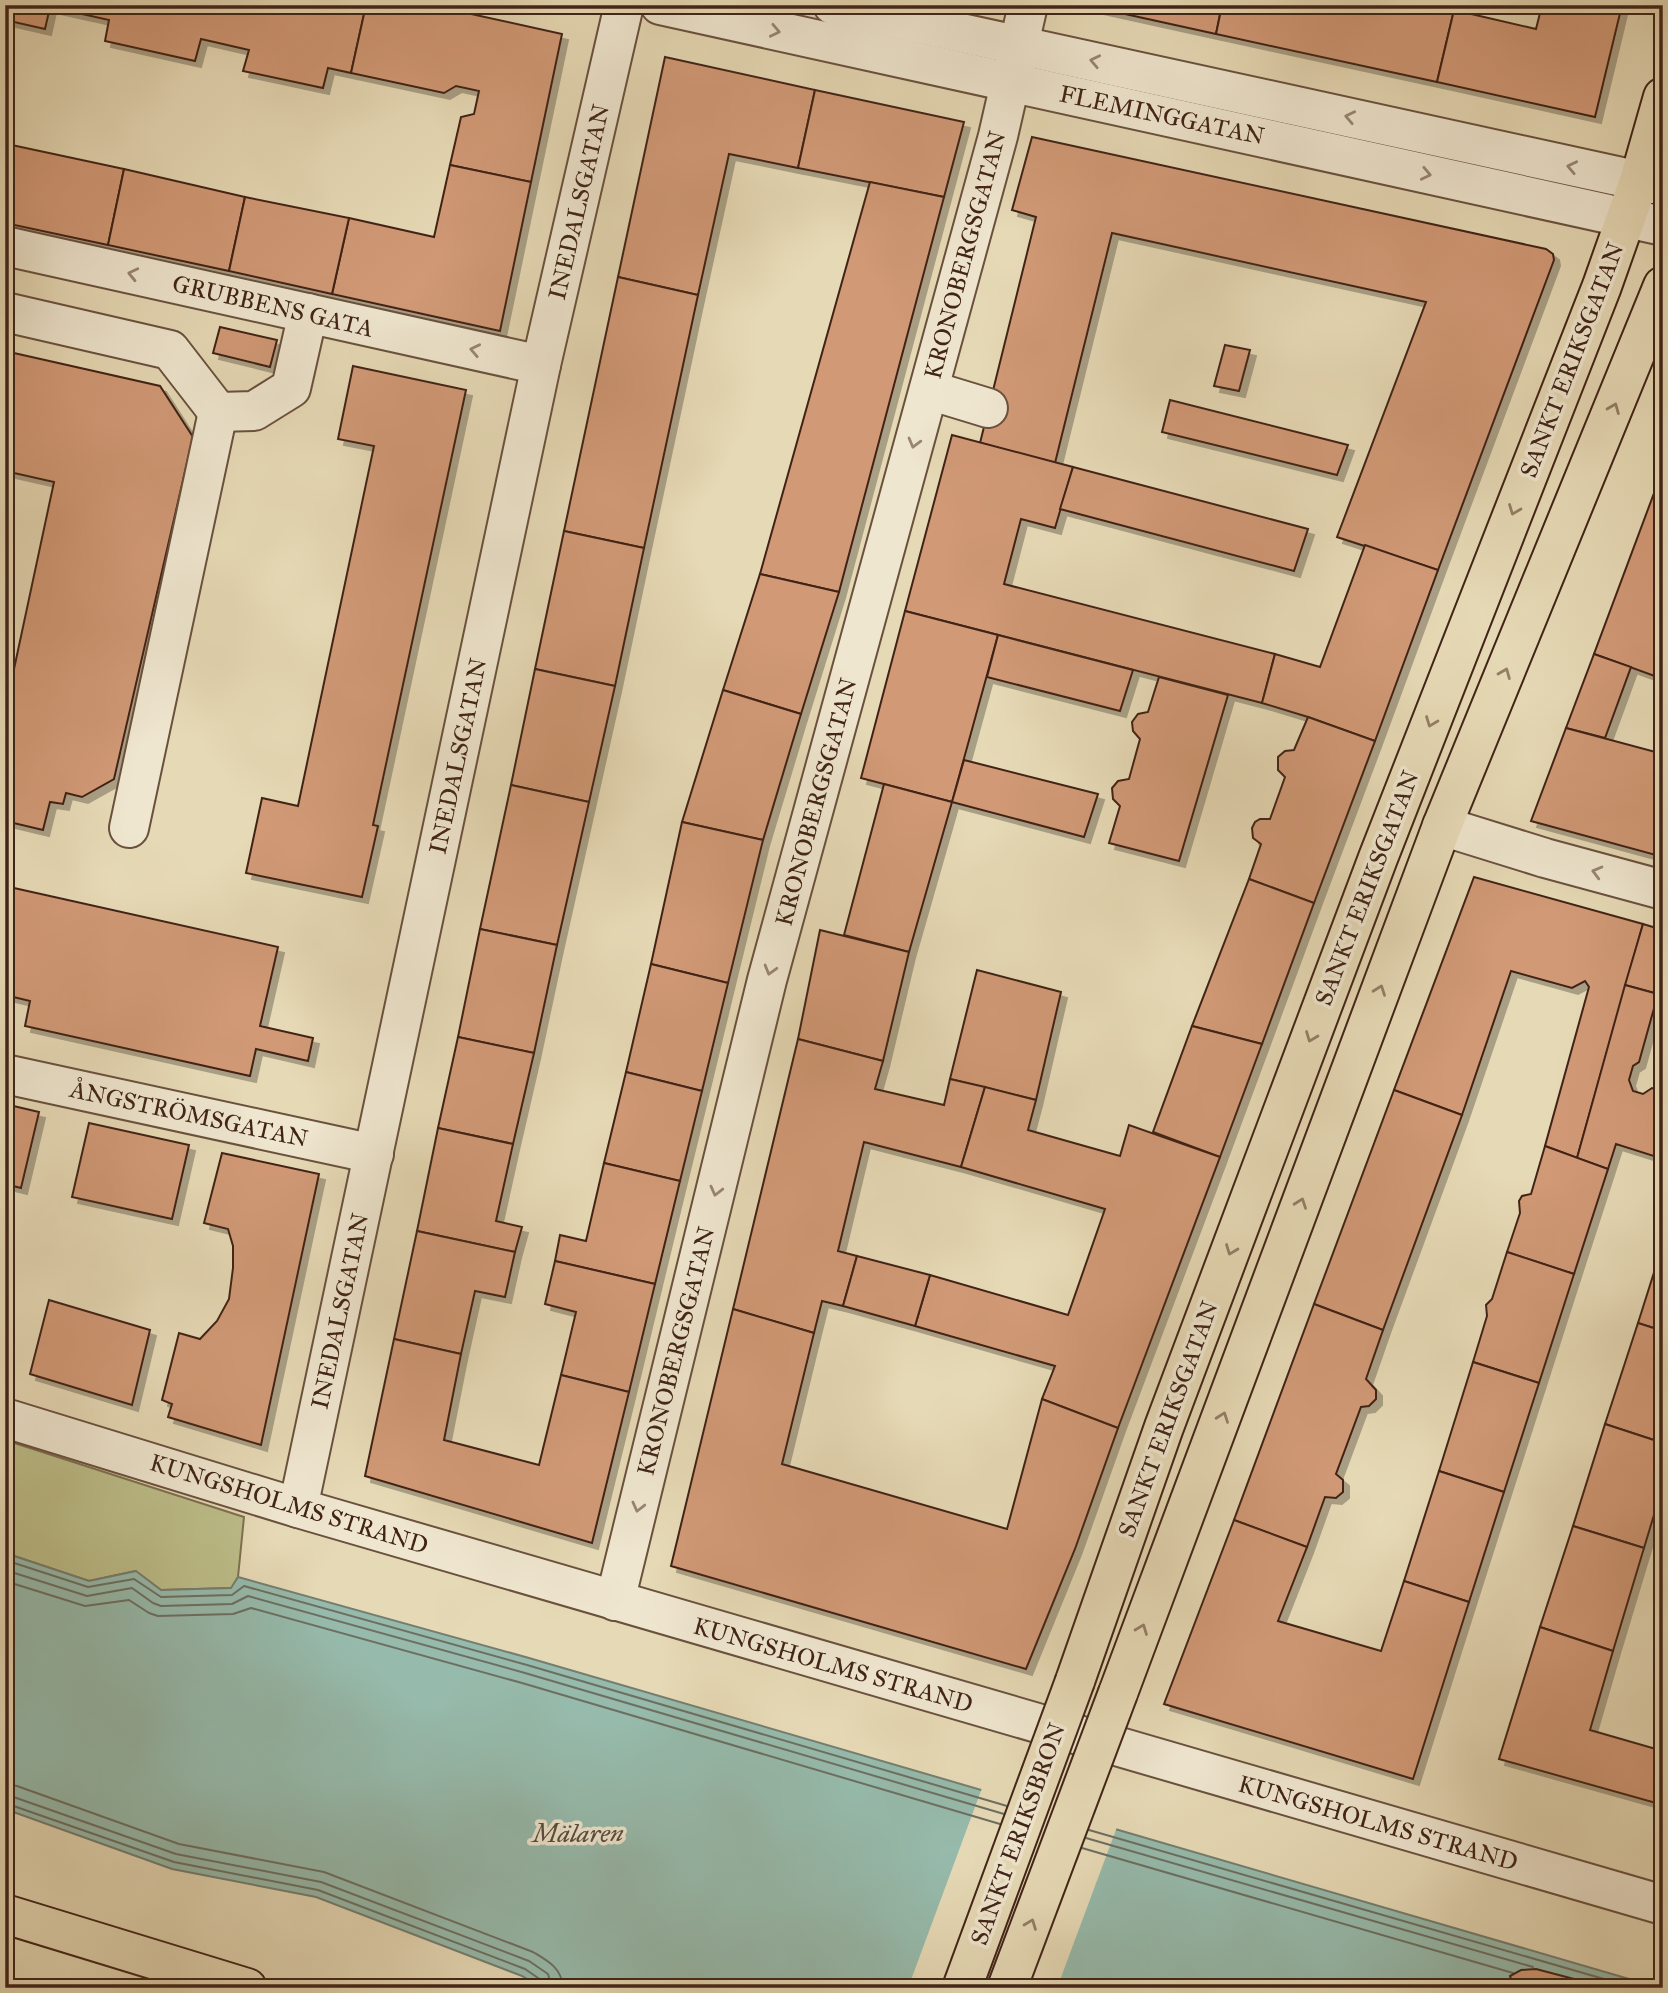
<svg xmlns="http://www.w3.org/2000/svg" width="1668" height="1993" font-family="'IM FELL Great Primer',serif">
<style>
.green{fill:#bcbd88;stroke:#7e7050;stroke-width:2}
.water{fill:#96baab;stroke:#747e70;stroke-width:2}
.pier{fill:#e6d9b5}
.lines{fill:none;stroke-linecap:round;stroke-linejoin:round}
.shore{stroke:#6c6f61;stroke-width:2}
.building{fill:#d19976;stroke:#412417;stroke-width:2;filter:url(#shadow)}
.minor-casing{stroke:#6a513e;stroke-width:42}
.major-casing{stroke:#412417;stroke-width:42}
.highway-casing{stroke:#412417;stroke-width:42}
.minor{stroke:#efe6cf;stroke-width:38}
.major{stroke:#e6d9b5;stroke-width:38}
.highway{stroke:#e6d9b5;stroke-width:38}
.rail{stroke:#412417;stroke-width:5;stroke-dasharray:12 12;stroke-linecap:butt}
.major-bridge-casing{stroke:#412417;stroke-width:42;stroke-linecap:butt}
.major-bridge{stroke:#e6d9b5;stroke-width:38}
.oneway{stroke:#988573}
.oneway2{stroke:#947e66}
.labels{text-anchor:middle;stroke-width:7;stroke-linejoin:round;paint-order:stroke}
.street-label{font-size:24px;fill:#412417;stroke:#efe6cf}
.water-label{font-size:26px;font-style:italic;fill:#564a3c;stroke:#efe6cf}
</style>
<defs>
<filter id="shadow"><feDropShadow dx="6" dy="6" stdDeviation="0" flood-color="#0004"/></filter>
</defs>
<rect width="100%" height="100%" fill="#e6d9b5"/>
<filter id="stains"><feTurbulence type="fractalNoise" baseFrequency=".00286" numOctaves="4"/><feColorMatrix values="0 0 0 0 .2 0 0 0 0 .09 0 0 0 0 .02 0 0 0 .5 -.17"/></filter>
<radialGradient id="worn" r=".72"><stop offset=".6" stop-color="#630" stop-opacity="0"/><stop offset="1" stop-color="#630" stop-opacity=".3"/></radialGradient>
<path class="green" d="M5 1440 244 1517 238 1577 232 1588 161 1590 135 1571 89 1581 5 1553Z"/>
<path class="water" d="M5 1553 89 1581 136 1571 161 1590 231 1588 238 1577 529 1658 1660 1988H541L522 1976 316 1897 172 1869 5 1809Z"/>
<path class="pier" d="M982 1788 1117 1827 1057 1988H908Z"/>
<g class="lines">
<g class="shore">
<path d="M5 1560 88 1587 134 1579 161 1597 232 1595 244 1586 527 1665 1007 1806"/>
<path d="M5 1570 87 1596 132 1588 153 1603 161 1606 232 1604 248 1596 525 1673 1004 1814"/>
<path d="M5 1581 85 1606 129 1600 149 1613 158 1616 233 1614 251 1608 522 1683 1000 1824"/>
<path d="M5 1784 17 1786 179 1844 324 1872 533 1952C548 1961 562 1968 563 1988"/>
<path d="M5 1794 176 1854 321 1882 529 1961 548 1974 552 1988"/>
<path d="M5 1803 174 1862 318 1890 525 1969 541 1980 543 1988"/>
<path d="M1089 1830 1635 1988"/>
<path d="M1086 1838 1533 1967"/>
<path d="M1082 1848 1513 1973"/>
</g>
</g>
<g class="building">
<path d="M5 5H84L82 14 50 7 45 29 5 20Z"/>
<path d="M84 5H366L351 73 328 68 323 88 243 71 249 50 201 39 195 61 105 41 109 20 82 14Z"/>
<path d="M366 5H430L562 34 531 182 450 165 461 117 474 114 479 91 456 86 444 93 351 73Z"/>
<path d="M1084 5H1222L1216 34Z"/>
<path d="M1222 5H1432L1454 10 1437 82 1216 34Z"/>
<path d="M1542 5H1622L1595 117 1437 82 1454 10 1536 29Z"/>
<path d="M665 57 815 90 798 168 729 154 698 295 618 277Z"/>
<path d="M815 90 964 122 944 197 798 168Z"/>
<path d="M1032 137 1546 249 1553 254 1554 260 1438 570 1337 537 1426 302 1112 233 1055 463 980 443 1036 217 1012 210Z"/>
<path d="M7 144 124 169 108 245 5 223Z"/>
<path d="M450 165 531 182 500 331 332 294 349 218 434 237Z"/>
<path d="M124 169 245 197 229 271 108 245Z"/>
<path d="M870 182 944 197 839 592 760 574Z"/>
<path d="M245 197 349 218 332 294 229 271Z"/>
<path d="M618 277 698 295 644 548 564 531Z"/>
<path d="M220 327 277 340 270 367 213 353Z"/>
<path d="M1225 345 1250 350 1239 391 1214 386Z"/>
<path d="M5 351 160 386 193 437 114 779 82 797 66 793 63 804 50 802 43 830 5 821V711L54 482 5 471Z"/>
<path d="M353 366 466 390 373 825 378 826 362 897 246 873 262 798 298 806 374 446 338 439Z"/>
<path d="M1170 400 1348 445 1337 475 1162 432Z"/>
<path d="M952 435 1073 467 1055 528 1021 519 1004 584 1275 654 1262 703 905 611Z"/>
<path d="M1073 467 1308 529 1294 571 1060 509Z"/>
<path d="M1663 469V671L1660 678 1594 654Z"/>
<path d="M564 531 644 548 615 686 535 669Z"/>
<path d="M1365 545 1438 570 1375 741 1308 717 1262 703 1275 654 1320 667Z"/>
<path d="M760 574 839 592 801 714 723 690Z"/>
<path d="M905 611 998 635 952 802 861 778Z"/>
<path d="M998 635 1133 670 1120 711 987 677Z"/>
<path d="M1594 654 1631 667 1605 738 1566 728Z"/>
<path d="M535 669 615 686 589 802 511 785Z"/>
<path d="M1159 677 1228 695 1179 861 1109 843 1120 806 1113 799 1112 788 1118 781 1129 779 1140 739 1133 731 1132 722 1138 714 1148 712Z"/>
<path d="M723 690 801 714 763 840 682 822Z"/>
<path d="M1308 717 1375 741 1314 903 1249 879 1261 844 1253 838 1252 828 1255 822 1260 819H1270L1285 777 1278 770V757L1285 751 1294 750Z"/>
<path d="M1566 728 1663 754V857L1531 821Z"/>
<path d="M964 760 1098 794 1084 837 952 802Z"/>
<path d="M884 784 952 802 909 952 844 935Z"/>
<path d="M511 785 589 802 557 945 480 929Z"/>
<path d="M682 822 763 840 728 983 651 964Z"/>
<path d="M1474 877 1643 924 1577 1158 1545 1146 1589 987 1585 981 1572 988 1511 971 1462 1115 1394 1090Z"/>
<path d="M1249 879 1314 903 1262 1044 1192 1026Z"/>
<path d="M5 886 278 947 260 1026 313 1038 308 1061 256 1049 250 1076 25 1026 30 1001 5 995Z"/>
<path d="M1643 924 1663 930V993L1658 994 1625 985Z"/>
<path d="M480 929 557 945 534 1053 458 1037Z"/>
<path d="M820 930 909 952 883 1061 798 1039Z"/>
<path d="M651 964 728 983 702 1091 626 1072Z"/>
<path d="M977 970 1061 992 1036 1100 950 1079Z"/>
<path d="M1625 985 1658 994 1639 1062 1633 1066 1629 1080 1633 1091 1643 1094 1652 1088 1663 1092V1159L1616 1144 1608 1169 1577 1158Z"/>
<path d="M1192 1026 1262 1044 1220 1157 1153 1132Z"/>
<path d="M458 1037 534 1053 513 1144 438 1128Z"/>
<path d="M798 1039 883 1061 875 1089 944 1105 950 1079 985 1087 961 1167 864 1142 838 1251 857 1256 843 1306 822 1301 814 1333 733 1309Z"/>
<path d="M626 1072 702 1091 680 1181 604 1163Z"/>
<path d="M985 1087 1036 1100 1028 1130 1120 1156 1129 1125 1220 1157 1118 1428 1042 1399 1055 1366 915 1326 930 1275 1068 1315 1105 1209 961 1167Z"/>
<path d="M1394 1090 1462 1115 1383 1330 1314 1304Z"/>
<path d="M5 1104 39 1112 21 1188 5 1184Z"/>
<path d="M89 1123 189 1145 172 1219 72 1197Z"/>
<path d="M438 1128 513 1144 496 1221 522 1227 515 1252 417 1231Z"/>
<path d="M1545 1146 1608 1169 1574 1274 1507 1252 1520 1213 1519 1201 1522 1196 1531 1194Z"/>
<path d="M222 1153 319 1174 261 1445 168 1417 172 1404 162 1400 179 1333 200 1339 217 1321 229 1299 233 1268V1246L228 1229 204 1223Z"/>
<path d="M604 1163 680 1181 655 1284 555 1261 560 1235 586 1241Z"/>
<path d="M417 1231 515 1252 505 1297 475 1291 461 1354 394 1339Z"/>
<path d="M1663 1244V1331L1638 1323Z"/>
<path d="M1507 1252 1574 1274 1539 1383 1473 1362 1487 1316 1486 1305 1492 1299Z"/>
<path d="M857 1256 930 1275 915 1326 843 1306Z"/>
<path d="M555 1261 655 1284 629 1392 561 1375 576 1312 545 1304Z"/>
<path d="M49 1300 150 1330 132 1405 30 1374Z"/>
<path d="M1314 1304 1383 1330 1366 1379 1376 1390V1399L1369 1406 1361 1407 1336 1474 1343 1480V1492L1336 1498 1325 1497 1307 1547 1234 1520Z"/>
<path d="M733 1309 814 1333 782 1464 1007 1529 1042 1399 1118 1428 1075 1549 1026 1669 671 1566Z"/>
<path d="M1638 1323 1663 1331V1443L1605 1424Z"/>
<path d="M394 1339 461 1354 444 1440 539 1465 561 1375 629 1392 592 1543 365 1476Z"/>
<path d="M1473 1362 1539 1383 1504 1492 1439 1471Z"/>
<path d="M1605 1424 1663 1443V1485L1644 1548 1573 1526Z"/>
<path d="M1439 1471 1504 1492 1469 1602 1404 1581Z"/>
<path d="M1234 1520 1307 1547 1278 1621 1381 1651 1404 1581 1469 1602 1413 1779 1164 1704Z"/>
<path d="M1573 1526 1644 1548 1613 1651 1540 1627Z"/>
<path d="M1540 1627 1613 1651 1590 1730 1663 1751V1805L1499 1759Z"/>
<path d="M1536 1969 1593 1984 1606 1988H1514L1510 1976 1521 1970Z"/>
</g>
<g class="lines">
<defs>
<g id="minor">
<path d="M660 5 1663 226"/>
<path d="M833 5 1663 186"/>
<path d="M5 246 541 365"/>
<path d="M5 312 170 350 218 412"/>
<path d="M929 390 988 408"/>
<path d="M218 412 254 411 291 388 308 313"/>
<path d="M1442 826 1545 858 1663 890"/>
<path d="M129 828 218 412"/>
<path d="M5 1074 374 1154"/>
<path d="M5 1418 298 1508 1663 1905"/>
<path d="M298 1508 541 365 624 5"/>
<path d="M615 1601 767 980 998 136 1028 5"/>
</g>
<g id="major">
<path d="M1075 1681 1164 1427 1378 858 1602 286 1639 181 1663 97"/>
<path d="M1118 1693 1442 826 1663 286"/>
</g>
<path id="highway" d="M5 1914 247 1988"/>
</defs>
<use href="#minor" class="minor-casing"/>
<use href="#major" class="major-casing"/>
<use href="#highway" class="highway-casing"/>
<use href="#minor" class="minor"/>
<use href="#major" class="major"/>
<use href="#highway" class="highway"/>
<g class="rail">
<path d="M961 1988 1078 1684"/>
<path d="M1008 1988 1112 1695"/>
</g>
<defs>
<g id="major-bridge">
<path d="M962 1988 1075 1681"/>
<path d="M1007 1988 1118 1693"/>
</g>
</defs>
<use href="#major-bridge" class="major-bridge-casing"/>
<use href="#major-bridge" class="major-bridge"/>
</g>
<defs><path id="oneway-chevron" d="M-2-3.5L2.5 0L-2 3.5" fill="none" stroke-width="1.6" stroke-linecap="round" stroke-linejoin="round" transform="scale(1.75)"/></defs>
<g class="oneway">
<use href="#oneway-chevron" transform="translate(775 31) rotate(12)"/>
<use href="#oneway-chevron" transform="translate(1095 61) rotate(-168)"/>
<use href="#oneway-chevron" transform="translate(1350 117) rotate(-168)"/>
<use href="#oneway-chevron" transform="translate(1572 167) rotate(-168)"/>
<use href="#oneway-chevron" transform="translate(1426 174) rotate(12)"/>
<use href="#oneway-chevron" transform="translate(133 274) rotate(-167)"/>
<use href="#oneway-chevron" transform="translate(475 350) rotate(-168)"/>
<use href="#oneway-chevron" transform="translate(914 443) rotate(105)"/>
<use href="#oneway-chevron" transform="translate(1597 872) rotate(-165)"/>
<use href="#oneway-chevron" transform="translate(770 970) rotate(106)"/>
<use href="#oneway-chevron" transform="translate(716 1191) rotate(104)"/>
<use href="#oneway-chevron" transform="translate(638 1507) rotate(104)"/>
</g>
<g class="oneway2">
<use href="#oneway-chevron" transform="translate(1614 408) rotate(-68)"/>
<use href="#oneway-chevron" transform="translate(1514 510) rotate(111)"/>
<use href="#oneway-chevron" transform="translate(1505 673) rotate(-68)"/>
<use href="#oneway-chevron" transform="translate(1431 722) rotate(111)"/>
<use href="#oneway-chevron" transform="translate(1380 990) rotate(-70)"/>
<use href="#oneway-chevron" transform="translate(1311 1037) rotate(111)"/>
<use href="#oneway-chevron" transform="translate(1301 1203) rotate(-70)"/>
<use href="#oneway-chevron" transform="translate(1231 1250) rotate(111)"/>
<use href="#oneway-chevron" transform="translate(1223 1417) rotate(-70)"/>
<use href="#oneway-chevron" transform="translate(1142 1629) rotate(-69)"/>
<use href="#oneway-chevron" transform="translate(1031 1924) rotate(-69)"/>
</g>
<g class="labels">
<g class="street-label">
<text transform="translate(1162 115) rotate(12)" y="8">FLEMINGGATAN</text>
<text transform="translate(579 202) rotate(-77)" y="8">INEDALSGATAN</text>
<text transform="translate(965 255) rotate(-75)" y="8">KRONOBERGSGATAN</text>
<text transform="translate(273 306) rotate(13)" y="8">GRUBBENS GATA</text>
<text transform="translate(1572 360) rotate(-69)" y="8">SANKT ERIKSGATAN</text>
<text transform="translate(458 756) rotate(-78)" y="8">INEDALSGATAN</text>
<text transform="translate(816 802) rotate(-75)" y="8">KRONOBERGSGATAN</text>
<text transform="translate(1367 888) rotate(-69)" y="8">SANKT ERIKSGATAN</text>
<text transform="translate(189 1114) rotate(12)" y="8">ÅNGSTRÖMSGATAN</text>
<text transform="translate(340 1311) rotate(-78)" y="8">INEDALSGATAN</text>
<text transform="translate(676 1351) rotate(-76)" y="8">KRONOBERGSGATAN</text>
<text transform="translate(1168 1419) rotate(-70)" y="8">SANKT ERIKSGATAN</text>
<text transform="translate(289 1504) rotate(17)" y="8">KUNGSHOLMS STRAND</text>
<text transform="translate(833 1665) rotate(16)" y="8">KUNGSHOLMS STRAND</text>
<text transform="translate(1378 1823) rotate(16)" y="8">KUNGSHOLMS STRAND</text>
<text transform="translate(1018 1834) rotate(-70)" y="8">SANKT ERIKSBRON</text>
</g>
<g class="water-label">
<text x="578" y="1842">Mälaren</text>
</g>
</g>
<rect width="1668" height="1993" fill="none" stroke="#e6d9b5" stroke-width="28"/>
<rect x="7" y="7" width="1654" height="1979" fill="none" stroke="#412417" stroke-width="3.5"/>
<rect x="14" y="14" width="1640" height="1965" fill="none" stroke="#412417" stroke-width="2"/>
<rect width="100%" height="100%" filter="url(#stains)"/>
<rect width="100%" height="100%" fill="url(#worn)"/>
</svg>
